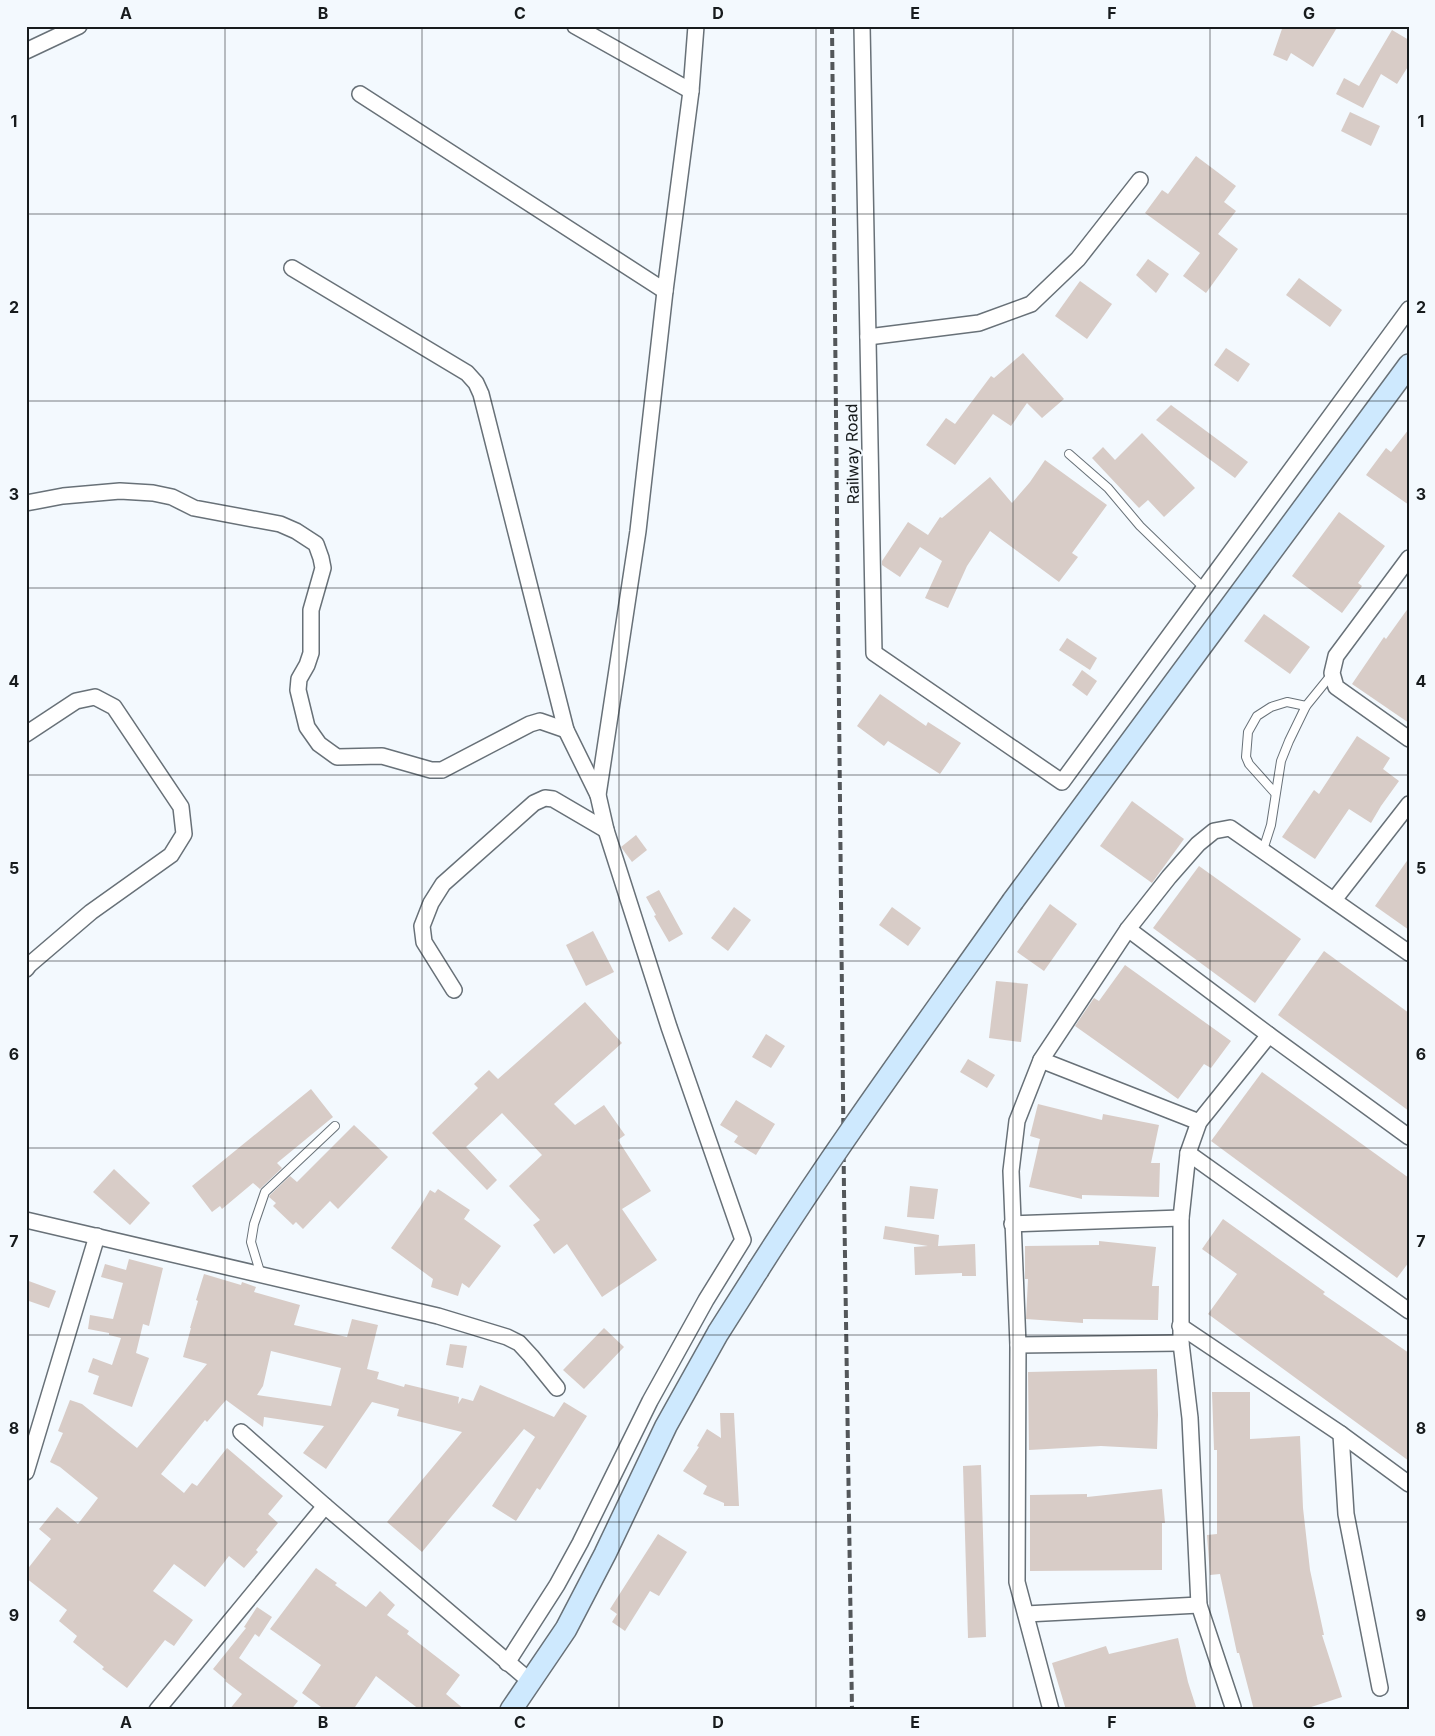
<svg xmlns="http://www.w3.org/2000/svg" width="1435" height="1736" font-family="Inter,sans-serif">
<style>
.building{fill:#d8ccc7;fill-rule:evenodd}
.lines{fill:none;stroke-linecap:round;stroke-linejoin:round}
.lane-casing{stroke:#687178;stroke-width:10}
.street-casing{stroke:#687178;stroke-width:18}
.secondary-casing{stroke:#687178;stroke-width:24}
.lane{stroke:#fff;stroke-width:8}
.street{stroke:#fff;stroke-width:15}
.secondary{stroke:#cee9fe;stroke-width:21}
.rail{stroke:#53575a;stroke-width:4;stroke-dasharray:8 4;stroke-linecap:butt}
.secondary-bridge-casing{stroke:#687178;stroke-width:24;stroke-linecap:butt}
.secondary-bridge{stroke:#cee9fe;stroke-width:21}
.grid{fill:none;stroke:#171b1d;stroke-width:1;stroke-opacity:0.55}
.labels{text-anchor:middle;stroke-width:4;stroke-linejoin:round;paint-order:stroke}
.street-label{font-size:16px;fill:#171b1d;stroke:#f3f9fe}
.neatline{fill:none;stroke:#171b1d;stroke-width:2}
.grid-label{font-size:16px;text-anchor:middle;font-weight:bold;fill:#171b1d}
</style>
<rect width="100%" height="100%" fill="#f3f9fe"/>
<g class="building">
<path d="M1283 26H1338L1313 67 1291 53 1287 61 1273 55Z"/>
<path d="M1392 30 1409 40V65L1397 84 1381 74 1363 108 1336 94 1344 78 1359 86Z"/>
<path d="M1350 112 1380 126 1371 146 1341 131Z"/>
<path d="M1196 156 1236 186 1224 202 1236 211 1218 234 1238 249 1206 293 1183 276 1200 253 1145 213 1162 190 1168 194Z"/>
<path d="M1148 259 1169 274 1156 293 1136 275Z"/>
<path d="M1299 278 1342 310 1330 327 1286 295Z"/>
<path d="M1080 281 1112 304 1087 339 1055 316Z"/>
<path d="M1226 348 1250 364 1238 382 1214 365Z"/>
<path d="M1023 353 1064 399 1042 418 1027 403 1011 426 993 414 955 465 926 445 946 418 955 424 991 376 994 378Z"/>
<path d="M1171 405 1248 462 1235 478 1156 420Z"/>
<path d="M1409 429V505L1366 475 1386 448 1391 452Z"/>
<path d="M1142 433 1195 488 1164 517 1148 500 1139 508 1092 458 1103 447 1115 460Z"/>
<path d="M1045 460 1107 505 1072 553 1078 557 1059 582 990 531 967 566 948 608 925 598 942 561 920 547 900 577 882 565V561L908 522 928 535 940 517 942 518 990 477 1012 503 1030 482Z"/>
<path d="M1339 512 1385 546 1358 583 1362 586 1342 613 1292 576Z"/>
<path d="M1409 607V723L1352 684 1384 637 1386 639Z"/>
<path d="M1264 614 1310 647 1290 674 1244 641Z"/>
<path d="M1067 638 1097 658 1090 670 1059 650Z"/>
<path d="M1082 670 1097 681 1087 696 1072 685Z"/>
<path d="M880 694 926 726 928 722 961 743 940 774 888 741 884 746 857 726Z"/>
<path d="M1357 736 1390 758 1383 769 1399 781 1381 806 1371 823 1349 809 1315 859 1282 837 1314 790 1319 794Z"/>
<path d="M1132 801 1184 839 1152 883 1100 846Z"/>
<path d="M636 835 647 850 632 862 621 847Z"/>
<path d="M1409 858V930L1375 906Z"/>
<path d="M1199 866 1301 939 1255 1003 1153 928Z"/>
<path d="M659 890 683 934 669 942 654 916 656 915 646 897Z"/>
<path d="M1050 904 1077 924 1044 971 1017 952Z"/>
<path d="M734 907 751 920 728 951 711 938Z"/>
<path d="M892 907 921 928 908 946 879 925Z"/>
<path d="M593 931 614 972 586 986 566 945Z"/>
<path d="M1324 951 1409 1013V1111L1278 1015Z"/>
<path d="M1125 965 1231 1041 1211 1068 1204 1064 1178 1099 1075 1026 1094 998 1099 1001Z"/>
<path d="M996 981 1028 984 1021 1042 989 1038Z"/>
<path d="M585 1002 622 1043 554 1104 575 1125 604 1105 625 1135 618 1140 651 1191 622 1209 657 1260 602 1297 567 1244 554 1254 533 1225 540 1220 509 1186 542 1155 502 1113 466 1147 497 1180 487 1190 432 1133 478 1088 474 1084 489 1070 498 1079Z"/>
<path d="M766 1034 785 1046 771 1068 752 1057Z"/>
<path d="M968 1059 995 1075 987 1088 960 1072Z"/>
<path d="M1262 1072 1409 1178V1262L1397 1278 1211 1141Z"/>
<path d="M311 1089 333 1117 277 1163 282 1168 260 1189 253 1183 222 1209 220 1206 212 1212 192 1186Z"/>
<path d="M736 1100 775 1124 756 1155 734 1142 738 1136 720 1125Z"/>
<path d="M1038 1104 1102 1120 1103 1114 1159 1125 1151 1163H1160L1159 1197 1082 1195V1199L1029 1187 1040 1139 1030 1136Z"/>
<path d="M354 1125 388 1157 338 1209 330 1201 303 1229 296 1222 293 1225 273 1206 276 1203 269 1197 270 1195 290 1176 297 1182Z"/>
<path d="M114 1169 150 1203 130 1225 93 1192Z"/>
<path d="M910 1186 938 1189 934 1219 907 1217Z"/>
<path d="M438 1189 470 1210 464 1219 501 1246 469 1288 462 1283 458 1296 431 1287 433 1279 391 1248 420 1207 430 1190 435 1193Z"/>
<path d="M1223 1219 1325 1292 1323 1294 1409 1353V1461L1208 1314 1237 1274 1202 1249Z"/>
<path d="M885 1226 939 1235 938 1246 975 1244 976 1276H962V1273L915 1275 914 1247 928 1246 883 1239Z"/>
<path d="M1099 1241 1156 1247 1152 1286H1159L1158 1320 1083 1319V1323L1026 1319 1028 1279H1025V1246L1099 1245Z"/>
<path d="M129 1259 163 1268 149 1326 143 1324 136 1353 149 1358 132 1407 93 1394 99 1376 88 1372 93 1358 112 1365 121 1338 109 1335V1333L88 1329 90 1315 113 1319 123 1283 101 1277 105 1264 126 1270Z"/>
<path d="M204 1274 241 1285 242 1282 256 1287 254 1292 300 1305 294 1325 347 1337 352 1319 378 1325 367 1369 379 1372 377 1379 404 1387 405 1384 459 1397 458 1404 462 1398 473 1401 480 1385 554 1417 564 1402 587 1416 540 1490 537 1488 516 1521 492 1506 535 1437 524 1429 422 1552 387 1522 462 1432 397 1416 399 1409 372 1402 326 1469 303 1453 324 1426 264 1417 263 1427 226 1400 207 1422 205 1420 161 1474 184 1493 192 1483 197 1486 227 1448 283 1496 268 1514 278 1523 256 1550 258 1552 244 1568 229 1556 205 1587 174 1564 153 1591 193 1620 174 1646 165 1640 127 1688 102 1669 104 1667 73 1642 77 1636 59 1621 67 1610 26 1578V1571L51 1539 39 1529 57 1507 78 1524 98 1498 60 1467 50 1462 63 1433 58 1431 70 1400 82 1404 137 1448 207 1364 183 1357 191 1328H190L198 1301 196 1300ZM271 1351 341 1368 331 1406 257 1395 263 1386Z"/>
<path d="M26 1280 56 1291 49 1308 26 1300Z"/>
<path d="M604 1328 624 1347 584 1389 563 1370Z"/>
<path d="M450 1344 467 1346 463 1368 446 1365Z"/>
<path d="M1157 1369 1158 1415 1157 1449 1101 1446 1029 1450 1028 1372Z"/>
<path d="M1212 1392H1250V1439L1300 1436 1303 1508 1310 1570 1324 1635H1322L1342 1697 1302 1710H1254L1239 1653H1237L1220 1574 1210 1575 1207 1535 1217 1534V1450H1214Z"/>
<path d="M720 1413H734L739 1506H724V1503L703 1494 707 1486 683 1471 699 1447 697 1446 707 1429 721 1438Z"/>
<path d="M981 1465 986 1637 968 1638 963 1466Z"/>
<path d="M1162 1489 1165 1523H1162V1570L1030 1571V1495L1087 1494V1497Z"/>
<path d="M658 1534 687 1552 659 1596 650 1591 625 1631 612 1622 617 1614 610 1609Z"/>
<path d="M316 1568 337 1583 335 1585 366 1607 380 1591 395 1605 387 1615 409 1631 407 1634 460 1675 446 1694 465 1710H420L376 1676 353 1710H325L302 1693 321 1665 270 1629Z"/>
<path d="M257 1607 272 1617 259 1637 255 1634 239 1658 298 1701 291 1710H229L242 1694 225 1681 226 1680 213 1669 246 1628 244 1627Z"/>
<path d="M1178 1638 1188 1682 1197 1710H1066L1052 1663 1106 1646 1109 1654Z"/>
</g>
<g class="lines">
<defs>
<g id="lane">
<path d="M1069 454 1108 488 1140 526 1204 588"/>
<path d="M1275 793 1249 764 1246 757 1248 732 1257 716 1271 707 1287 702 1306 706"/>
<path d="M1263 850 1271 825 1281 761 1289 741 1306 706 1332 674"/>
<path d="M261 1275 251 1242 254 1224 265 1192 335 1126"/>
</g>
<g id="street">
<path d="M575 26 691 91"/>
<path d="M862 26 874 653 1062 782 1409 309"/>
<path d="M26 51 79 26"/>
<path d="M360 94 665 291"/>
<path d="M292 268 467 373 476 383 481 394 566 730 598 795"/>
<path d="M868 337 979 323 1031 304 1078 259 1140 180"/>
<path d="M26 503 63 496 120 491 153 493 172 497 194 508 280 524 296 531 316 544 321 558 323 568 311 610V653L307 665 299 679 298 690 307 727 319 744 337 757 382 756 431 770H442L530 724 540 721 566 730"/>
<path d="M1409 558 1336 656 1332 673 1336 687 1409 739"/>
<path d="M26 734 76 701 95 697 114 707 181 807 184 834 171 855 91 912 29 965 26 969"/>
<path d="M1334 900 1409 804"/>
<path d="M1128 929 1269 1035 1409 1137"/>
<path d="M454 990 424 942 422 926 431 903 443 884 534 803 545 798 553 799 606 830"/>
<path d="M1041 1060 1199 1122"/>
<path d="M1188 1153 1409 1311"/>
<path d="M26 1220 438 1316 507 1337 519 1343 531 1356 557 1388"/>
<path d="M1012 1224 1181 1218"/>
<path d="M1180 1326 1341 1434 1409 1484"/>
<path d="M1018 1345 1181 1343"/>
<path d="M241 1432 325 1506 531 1682"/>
<path d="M1341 1434 1346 1514 1380 1688"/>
<path d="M26 1472 97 1236"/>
<path d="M1026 1614 1199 1605"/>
<path d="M507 1663 557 1585 580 1543 650 1401 706 1300 743 1240 669 1027 606 830 598 795 638 531 665 291 691 91 696 26"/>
<path d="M1233 1707 1199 1605 1190 1418 1181 1343V1218L1188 1153 1199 1122 1269 1035"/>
<path d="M157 1710 325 1506"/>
<path d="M1051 1710 1017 1582 1018 1345 1011 1171 1017 1121 1041 1060 1128 929 1169 877 1198 844 1214 831 1230 828 1409 953"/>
</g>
<g id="secondary">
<path d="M1013 901 1409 365"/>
<path d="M511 1710 566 1629 605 1554 666 1426 718 1333 758 1270"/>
</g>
</defs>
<use href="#lane" class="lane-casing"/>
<use href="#street" class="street-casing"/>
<use href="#secondary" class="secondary-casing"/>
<use href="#lane" class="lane"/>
<use href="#street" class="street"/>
<use href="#secondary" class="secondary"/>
<path class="rail" d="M832 26 844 1191 852 1710"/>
<defs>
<path id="secondary-bridge" d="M758 1270C838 1144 927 1023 1013 901"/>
</defs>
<use href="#secondary-bridge" class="secondary-bridge-casing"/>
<use href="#secondary-bridge" class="secondary-bridge"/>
</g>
<path class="grid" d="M225 26V1710M422 26V1710M619 26V1710M816 26V1710M1013 26V1710M1210 26V1710M26 214H1409M26 401H1409M26 588H1409M26 775H1409M26 961H1409M26 1148H1409M26 1335H1409M26 1522H1409"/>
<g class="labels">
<g class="street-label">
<text transform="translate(852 454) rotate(-91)" y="6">Railway Road</text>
</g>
</g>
<rect width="1435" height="1736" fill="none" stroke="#f3f9fe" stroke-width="55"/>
<rect x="28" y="28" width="1380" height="1680" class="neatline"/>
<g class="grid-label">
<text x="126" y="19">A</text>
<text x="323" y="19">B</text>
<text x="520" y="19">C</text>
<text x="718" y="19">D</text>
<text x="915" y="19">E</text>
<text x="1112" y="19">F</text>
<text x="1309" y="19">G</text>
<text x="14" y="127">1</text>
<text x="1421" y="127">1</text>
<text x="14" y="313">2</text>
<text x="1421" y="313">2</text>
<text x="14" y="500">3</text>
<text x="1421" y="500">3</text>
<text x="14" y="687">4</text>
<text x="1421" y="687">4</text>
<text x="14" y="874">5</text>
<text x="1421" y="874">5</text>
<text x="14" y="1060">6</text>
<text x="1421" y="1060">6</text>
<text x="14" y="1247">7</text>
<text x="1421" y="1247">7</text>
<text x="14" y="1434">8</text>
<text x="1421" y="1434">8</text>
<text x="14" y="1621">9</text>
<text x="1421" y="1621">9</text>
<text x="126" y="1728">A</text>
<text x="323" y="1728">B</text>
<text x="520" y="1728">C</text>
<text x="718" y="1728">D</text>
<text x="915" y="1728">E</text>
<text x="1112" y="1728">F</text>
<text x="1309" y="1728">G</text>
</g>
</svg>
